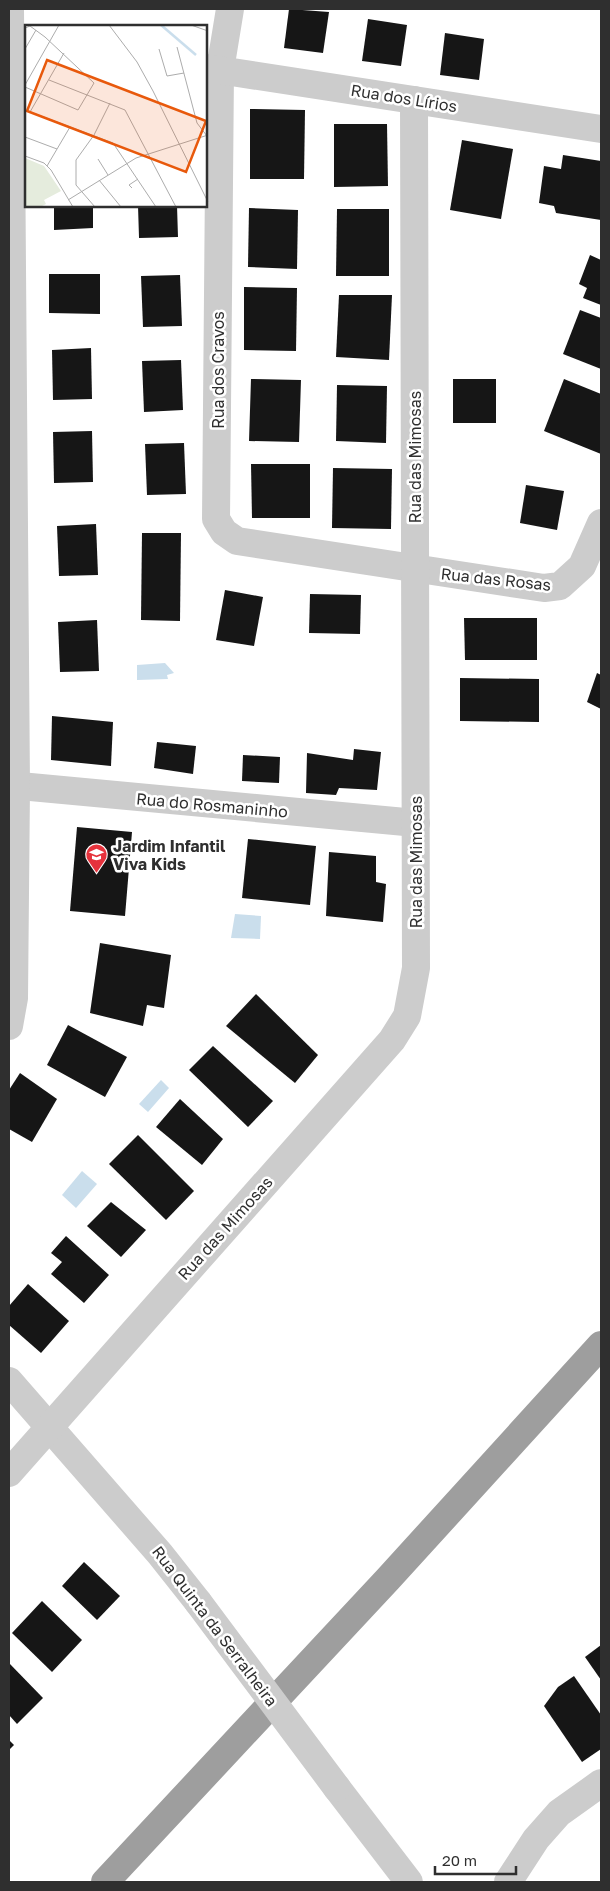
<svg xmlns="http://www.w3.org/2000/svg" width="610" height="1891" font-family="'Golos Text',sans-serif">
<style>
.water{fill:#cadeec}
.building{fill:#161616}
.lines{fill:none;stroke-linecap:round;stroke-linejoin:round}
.minor{stroke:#ccc;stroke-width:28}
.trunk{stroke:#9e9e9e;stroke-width:28}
.minor-bridge{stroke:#ccc;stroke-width:28}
.labels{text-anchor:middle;stroke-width:5;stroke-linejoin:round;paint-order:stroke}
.street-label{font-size:16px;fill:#2f2f2f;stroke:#fff}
.poi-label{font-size:16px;font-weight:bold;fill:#2f2f2f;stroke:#fff;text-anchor:start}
.inset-river{fill:none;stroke:#cadeec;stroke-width:2.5}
.inset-road{fill:none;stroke:#acacac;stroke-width:1}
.view{fill:#e8590c;fill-opacity:0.15;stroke:#e8590c;stroke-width:2.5}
.inset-edge{fill:none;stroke:#2f2f2f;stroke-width:2.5}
</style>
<rect width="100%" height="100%" fill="#fff"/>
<g class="water">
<path d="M165 663 174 673 167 675 168 679 137 680V665Z"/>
<path d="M235 914 261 916 260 939 231 938Z"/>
<path d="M161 1080 169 1088 148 1112 139 1104Z"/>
<path d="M82 1171 97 1184 76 1208 62 1195Z"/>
</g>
<g class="building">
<path d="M289 9 329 12 323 53 284 48Z"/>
<path d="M368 19 407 25 401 66 362 61Z"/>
<path d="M445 33 484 39 479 80 440 75Z"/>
<path d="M250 109 305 110 304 179H250Z"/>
<path d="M334 124H387L388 186 334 187Z"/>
<path d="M462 140 513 149 501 219 450 210Z"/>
<path d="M563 155 601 161V220L556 213 554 206 539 203 544 166 561 169Z"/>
<path d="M54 206H93V228L54 230Z"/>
<path d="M138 206H177L178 237 139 238Z"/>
<path d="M249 208 298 210 297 269 248 267Z"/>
<path d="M337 209H389V276H336Z"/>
<path d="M590 255 601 260V305L583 298 587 288 579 284Z"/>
<path d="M49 274H100V314L49 313Z"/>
<path d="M180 275 182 326 143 327 141 276Z"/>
<path d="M244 287 297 288 296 351 244 350Z"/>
<path d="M339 295H392L389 360 336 357Z"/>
<path d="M580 310 601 318V369L563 354Z"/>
<path d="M91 348 92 399 53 400 52 350Z"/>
<path d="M181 360 183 410 144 412 142 361Z"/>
<path d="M251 379 301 380 299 442 249 441Z"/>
<rect x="453" y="379" width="43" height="44"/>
<path d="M564 379 601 394V454L544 431Z"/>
<path d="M337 385 387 386 386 443 336 441Z"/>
<path d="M92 431 93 482 54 483 53 432Z"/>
<path d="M184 443 186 494 147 495 145 444Z"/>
<path d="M251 464H310V518H252Z"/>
<path d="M333 468 392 469 391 529 332 528Z"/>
<path d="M526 485 564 491 557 530 520 523Z"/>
<path d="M96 524 98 575 59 576 57 526Z"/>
<path d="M142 533H181L180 621 141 620Z"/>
<path d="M225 590 263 597 254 646 216 640Z"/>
<path d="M310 594 361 595 360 634 309 633Z"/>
<path d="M464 618H537V660H465Z"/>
<path d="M97 620 99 671 60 672 58 622Z"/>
<path d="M597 673 601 675V709L587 702Z"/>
<path d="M460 678 539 679V722L460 721Z"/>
<path d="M52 716 113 722 111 766 51 760Z"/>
<path d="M157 742 196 746 193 774 154 768Z"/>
<path d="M354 749 381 752 377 790 339 788 336 795 306 793 307 753 353 760Z"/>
<path d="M243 755 280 757 279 783 242 781Z"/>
<path d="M77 827 132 832 125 916 70 911Z"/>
<path d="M248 839 316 846 310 905 242 898Z"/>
<path d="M329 852 376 856V882L386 884 383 922 326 916Z"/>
<path d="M100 943 171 955 164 1008 147 1005 143 1026 90 1013Z"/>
<path d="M256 994 318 1055 295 1083 226 1026Z"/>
<path d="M68 1025 127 1057 105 1097 47 1065Z"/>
<path d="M213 1046 273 1101 248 1127 189 1070Z"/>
<path d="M20 1073 57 1099 32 1142 9 1129V1090Z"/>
<path d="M180 1099 223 1139 202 1165 156 1127Z"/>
<path d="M138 1135 194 1191 166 1220 109 1164Z"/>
<path d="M111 1202 146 1230 121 1257 87 1226Z"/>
<path d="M66 1236 109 1275 84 1303 51 1274 62 1262 51 1253Z"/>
<path d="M28 1284 69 1321 41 1353 9 1325V1306Z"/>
<path d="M84 1562 120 1596 97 1620 62 1586Z"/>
<path d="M42 1601 82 1640 52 1672 12 1633Z"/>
<path d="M601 1645V1680L585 1657Z"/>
<path d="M9 1663 43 1698 17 1724 9 1715Z"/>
<path d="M574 1676 601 1715V1749L582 1762 544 1706 558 1687Z"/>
<path d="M9 1740 14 1745 9 1750Z"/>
</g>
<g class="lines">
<g class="minor">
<path d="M230 9 220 70 216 519 224 532 237 541 544 588 560 586 582 566 601 523"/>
<path d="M206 68 601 129"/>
<path d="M9 785 416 823"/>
<path d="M9 1026 14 998 16 787 10 9"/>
<path d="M9 1381 160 1554 198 1602"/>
<path d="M9 1473 392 1040 407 1016 416 968 414 100"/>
<path d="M337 1788 409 1882"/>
<path d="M508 1882 536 1839 559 1813 601 1783"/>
</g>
<path class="trunk" d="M105 1882 388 1579 601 1345"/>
<path class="minor-bridge" d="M198 1602 337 1788"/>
</g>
<defs>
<symbol id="school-pin" viewBox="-11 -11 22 30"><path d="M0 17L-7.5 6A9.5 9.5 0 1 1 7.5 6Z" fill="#e5323c" stroke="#fff"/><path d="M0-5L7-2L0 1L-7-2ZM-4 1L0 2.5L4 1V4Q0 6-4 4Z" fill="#fff"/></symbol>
</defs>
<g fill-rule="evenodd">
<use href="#school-pin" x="84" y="842" width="25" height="34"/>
</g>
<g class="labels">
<g class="street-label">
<text transform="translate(404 98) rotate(9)" y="6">Rua dos Lírios</text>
<text transform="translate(218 370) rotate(-90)" y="6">Rua dos Cravos</text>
<text transform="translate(415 457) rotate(-90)" y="6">Rua das Mimosas</text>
<text transform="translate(496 579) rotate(6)" y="6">Rua das Rosas</text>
<text transform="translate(212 805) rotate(5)" y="6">Rua do Rosmaninho</text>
<text transform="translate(416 862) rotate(-90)" y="6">Rua das Mimosas</text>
<text transform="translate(225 1228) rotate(-48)" y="6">Rua das Mimosas</text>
<text transform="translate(215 1626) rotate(53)" y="6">Rua Quinta da Serralheira</text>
</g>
<g class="poi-label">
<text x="113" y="852">Jardim Infantil<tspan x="113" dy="18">Viva Kids</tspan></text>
</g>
</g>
<g transform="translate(25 25)">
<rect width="182" height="182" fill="#fff"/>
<path d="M0 133 19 141 36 166 19 175 21 179 15 182H0Z" fill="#e5ecdd"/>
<path class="inset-river" d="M136 0 171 30"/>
<path class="inset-road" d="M84 0 112 37 128 66 183 177M166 0 183 6M0 3 5 1 20 12 69 58 53 85 0 62M152 22 172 98 182 111M0 24 11 5M134 24 142 51 159 48M24 55 100 85 151 182M0 60 34 0M0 85 88 118 131 182M5 87 39 28M0 112 32 124M0 131 19 138 26 145 48 182M73 134 83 150M22 141 45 102M74 155 96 182M107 163 104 160 113 154M43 175 111 133 183 110M70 182 51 160V135L69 110 85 78"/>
<path class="view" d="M22 35 181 96 161 147 2 86Z"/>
<rect width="182" height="182" class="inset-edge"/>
</g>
<rect width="610" height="1891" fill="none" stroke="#2f2f2f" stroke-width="20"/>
<path d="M435 1866v8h81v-8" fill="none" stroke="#2f2f2f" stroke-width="2.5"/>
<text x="442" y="1866" font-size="15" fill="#2f2f2f" stroke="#ffffff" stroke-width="4" paint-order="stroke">20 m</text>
</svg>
